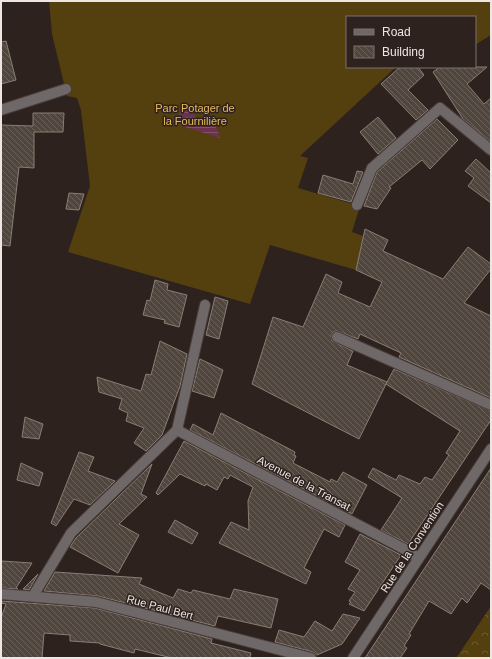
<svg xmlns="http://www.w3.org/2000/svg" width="492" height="659" font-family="Arial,sans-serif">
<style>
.forest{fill:url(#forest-crowns)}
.garden{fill:#543f0e}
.water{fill:url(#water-rules)}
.building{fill:url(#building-back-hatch);stroke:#897e75}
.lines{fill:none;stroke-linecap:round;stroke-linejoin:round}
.minor-casing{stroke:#493d3a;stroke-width:12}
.minor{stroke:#6e6868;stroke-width:10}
.labels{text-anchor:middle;stroke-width:3;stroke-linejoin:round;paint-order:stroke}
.park-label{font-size:11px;fill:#e7ba5e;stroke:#2e221f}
.street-label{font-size:11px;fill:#eee6e3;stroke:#2e221f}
</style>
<defs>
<pattern id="forest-crowns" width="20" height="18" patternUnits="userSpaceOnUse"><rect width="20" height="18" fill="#543f0e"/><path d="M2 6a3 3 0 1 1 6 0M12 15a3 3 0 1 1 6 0" fill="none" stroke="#6d5b31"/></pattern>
<pattern id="water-rules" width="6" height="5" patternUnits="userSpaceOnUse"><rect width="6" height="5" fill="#6d3250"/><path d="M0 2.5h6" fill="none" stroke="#825069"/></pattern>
<pattern id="building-back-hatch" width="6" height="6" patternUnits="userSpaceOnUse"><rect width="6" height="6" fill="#50463e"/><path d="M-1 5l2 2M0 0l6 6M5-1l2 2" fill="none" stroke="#6a615a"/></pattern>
</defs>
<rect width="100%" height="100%" fill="#2e221f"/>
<path class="forest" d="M491 606V658H456L461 651Z"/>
<path class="garden" d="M49 1H491V35L475 45V17H347V67H396L300 156 308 158 298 188 360 206 352 232 363 236 356 270 270 245 250 304 68 252 90 186 81 110 77 98 67 96 52 34Z"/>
<path class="water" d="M188 108 191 110 199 122 203 120 206 116C213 121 218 129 220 138L182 126 178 123 177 118 182 109Z"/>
<g class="building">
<path d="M6 41 16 80 1 84V42Z"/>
<path d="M400 67H418L424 75 408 90 428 110 416 120 381 84Z"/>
<path d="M440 67H487L467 84 484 104 491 98V142L463 119 433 72Z"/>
<path d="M33 113H64L63 132H34V168L19 167 10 246 1 245V125L33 126Z"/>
<path d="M378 117 396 138 378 154 360 132Z"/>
<path d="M437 119 458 140 430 169 422 160 389 187 391 188 377 209 364 206 377 172Z"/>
<path d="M476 159 491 173V203L468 186 474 178 465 171Z"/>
<path d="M357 171 363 172 351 202 318 193 323 175 353 184Z"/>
<path d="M69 193 84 194 79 210 66 209Z"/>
<path d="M365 229 388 240 383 251 443 279 468 247 491 264V269L464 303 491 316V398L399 357 401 353 360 334 358 339 337 331 333 332 331 335 332 341 353 351 347 365 387 382 359 439 252 384 273 317 303 327 326 274 342 282 338 293 370 307 382 282 356 270Z"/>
<path d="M155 280 168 284 167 290 187 295 179 327 164 323 165 320 143 315 147 300 150 301Z"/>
<path d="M215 297 228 301 219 339 206 335Z"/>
<path d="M160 341 187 354 180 386 162 435 146 451 134 443 144 428 126 421 128 413 119 409 122 399 99 392 97 377 141 391 146 374 151 375Z"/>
<path d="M200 359 223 370 214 398 192 391Z"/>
<path d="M394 369 491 411V420L408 544 381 530 402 498 368 477 373 468 396 480 399 475 420 484 425 477 432 480 449 455 446 453 460 431 386 384Z"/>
<path d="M221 413 295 452 294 455 296 456 293 463 330 482 331 479 337 482 343 472 367 485 352 514 190 430 193 424 213 435Z"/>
<path d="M25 417 43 424 39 439 22 437Z"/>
<path d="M184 441 345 525 339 537 324 529 304 568 311 572 306 584 219 543 231 522 249 530 248 501 253 487 230 475 228 479 224 477 217 490 206 484 205 486 180 474 158 495 156 493Z"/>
<path d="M79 452 94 457 88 471 115 481 90 505 74 499 56 526 51 523Z"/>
<path d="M21 463 43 473 39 486 17 480Z"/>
<path d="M152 464 141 494 147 497 119 524 139 535 118 573 70 547 76 538Z"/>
<path d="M491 468V590L481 583 467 603 462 598 451 614 429 601 409 634 411 635 404 646 407 648 400 658H365Z"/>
<path d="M175 520 198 533 192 544 168 532Z"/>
<path d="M360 534 401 555 364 611 349 604 351 602 349 601 355 592 348 589 360 570 345 562Z"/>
<path d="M1 561 32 563 16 588 18 589 1 588Z"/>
<path d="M55 572 142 578 139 584 173 598 178 589 191 593 193 590 230 599 234 589 278 599 271 628 218 616 215 626 98 596 44 591Z"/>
<path d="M38 574 29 590 23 589Z"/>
<path d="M1 601 95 608 212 639 211 643 251 653 250 658H172L135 649 134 653 100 644V643L70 641V635L44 633 42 658H1V618L6 604 1 603Z"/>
<path d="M343 614 360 618 342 644 317 655 313 652 275 642 279 630 304 637 315 621 332 631Z"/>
</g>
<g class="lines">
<defs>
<g id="minor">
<path d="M1 110 66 89"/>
<path d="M357 205 372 168 440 108 491 150"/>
<path d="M337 337 491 405"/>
<path d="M177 430 410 552 418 558"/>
<path d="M1 594 96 602 311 658"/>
<path d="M33 596 71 533 177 430 205 305"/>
<path d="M353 658 491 449"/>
</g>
</defs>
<use href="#minor" class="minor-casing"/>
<use href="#minor" class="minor"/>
</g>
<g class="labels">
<g class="park-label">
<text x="195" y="112">Parc Potager de<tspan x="195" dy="13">la Fournilière</tspan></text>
</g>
<g class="street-label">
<text transform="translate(304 483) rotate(28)" y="4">Avenue de la Transat</text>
<text transform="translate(412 547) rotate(-57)" y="4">Rue de la Convention</text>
<text transform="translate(160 607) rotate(15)" y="4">Rue Paul Bert</text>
</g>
</g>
<rect width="492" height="659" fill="none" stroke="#eee6e3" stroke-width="4"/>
<rect x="346" y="16" width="130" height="52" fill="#2e221f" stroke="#7b706d"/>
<rect x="354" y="29" width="20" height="6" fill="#6e6868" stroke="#7b706d"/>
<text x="382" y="36" font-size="12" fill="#eee6e3">Road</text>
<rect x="354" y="46" width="20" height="12" fill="url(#building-back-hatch)" stroke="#7b706d"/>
<text x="382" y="56" font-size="12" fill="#eee6e3">Building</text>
</svg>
